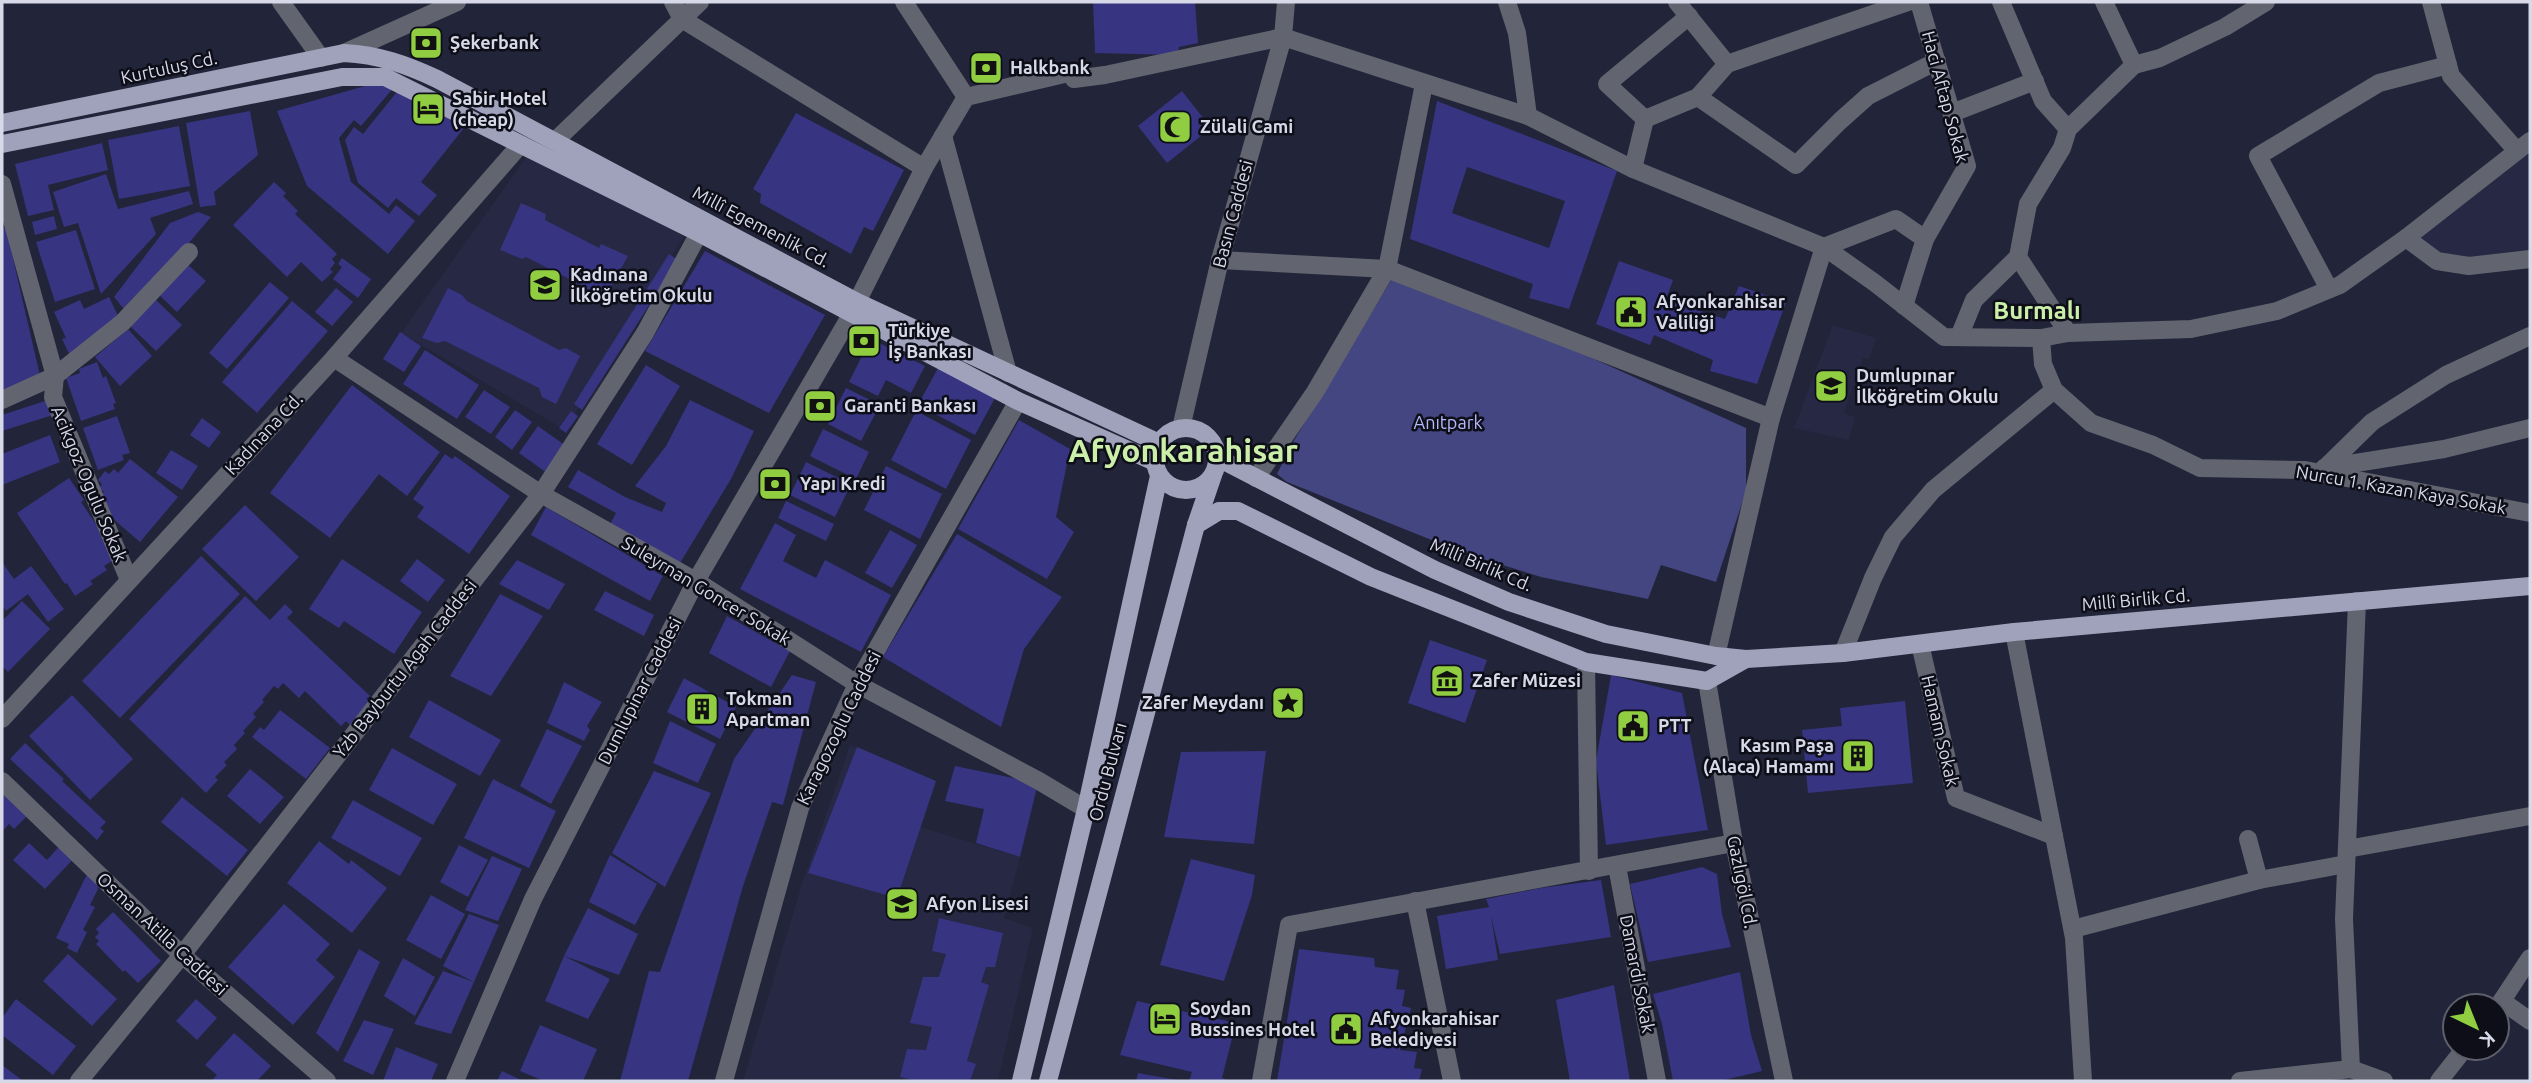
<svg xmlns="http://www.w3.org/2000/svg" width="2532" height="1083" font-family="Ubuntu,sans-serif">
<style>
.built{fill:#272844}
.green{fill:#444681}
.building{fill:#373481;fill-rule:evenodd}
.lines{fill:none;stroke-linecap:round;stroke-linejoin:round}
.minor{stroke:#62646f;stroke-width:18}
.tertiary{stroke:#62646f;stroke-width:18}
.primary{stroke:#9fa2ba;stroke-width:18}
.labels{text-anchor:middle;stroke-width:5;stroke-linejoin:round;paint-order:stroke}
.poi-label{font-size:18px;font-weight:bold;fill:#d7d9e8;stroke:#0d0e18;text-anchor:start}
.street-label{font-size:18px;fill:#d7d9e8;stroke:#0d0e18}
.park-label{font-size:18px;fill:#b4bafc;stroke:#0d0e18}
.district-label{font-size:24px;font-weight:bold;fill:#cbefa9;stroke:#0d0e18}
.town-label{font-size:32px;font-weight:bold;fill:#cbefa9;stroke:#0d0e18}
</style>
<rect width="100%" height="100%" fill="#222439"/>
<g class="built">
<path d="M2530 147V258L2469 266 2406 238Z"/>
<path d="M527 156 684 236 565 430 401 333Z"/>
<path d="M1833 325 1876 338 1869 359 1863 358 1844 413 1855 417 1849 440 1794 428Z"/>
<path d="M850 745 936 781 920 827 1020 857 1004 918 1033 928 998 1081H743L800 890Z"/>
</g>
<path class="green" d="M1392 279 1581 353 1746 428V491L1716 582 1661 565 1648 599 1541 577 1464 553 1287 482 1277 474 1293 442Z"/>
<g class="building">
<path d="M1093 2H1195L1198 43 1179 47 1178 55 1095 53Z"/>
<path d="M379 82 395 86 361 126 354 120 339 138 351 182 389 214 396 205 415 221 388 254 307 186 277 111Z"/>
<path d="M400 88 464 128 421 182 437 195 419 216 396 198 388 208 358 183 345 140 354 127 363 134Z"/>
<path d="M1182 91 1211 128 1167 163 1138 126Z"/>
<path d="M1437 101 1617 171 1569 309 1529 298 1533 284 1410 239ZM1467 167 1565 201 1549 248 1452 213Z"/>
<path d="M250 111 258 155 214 192 216 205 200 207 186 123Z"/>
<path d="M796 113 904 170 873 231 864 227 851 254 760 203 761 194 753 189Z"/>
<path d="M179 126 190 186 119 199 108 140Z"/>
<path d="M102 143 108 170 48 185 54 210 28 216 15 164Z"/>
<path d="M106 174 118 209 189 191 193 204 150 218 156 234 101 294 78 223 64 227 53 192Z"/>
<path d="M274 182 286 193 283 196 298 211 295 214 337 254 332 259 335 263 330 269 333 272 322 282 301 262 287 277 233 225Z"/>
<path d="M521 203 546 214 545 220 599 248 601 244 628 256 602 303 581 292 583 286 526 257 522 259 500 250Z"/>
<path d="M198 212 211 217 128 314 114 297 170 223Z"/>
<path d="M54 216 57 229 35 235 32 222Z"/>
<path d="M6 228 41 380 2 390V229Z"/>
<path d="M76 230 95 289 55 302 36 242Z"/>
<path d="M705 251 825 315 769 413 645 351Z"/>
<path d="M669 254 678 260 582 410 574 404Z"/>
<path d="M342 258 371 279 358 298 333 279 342 267 338 264Z"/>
<path d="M1619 261 1673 280 1666 300 1725 319 1739 286 1786 302 1757 384 1710 371 1713 360 1654 335 1650 345 1596 324Z"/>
<path d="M186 263 206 281 177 312 158 294Z"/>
<path d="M270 282 289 298 227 369 209 353Z"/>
<path d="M336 288 353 302 332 326 315 312Z"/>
<path d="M448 288 462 295 467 301 559 350 566 348 580 356 556 404 542 397 539 388 445 341 437 343 422 338Z"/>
<path d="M109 297 119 318 70 356 62 339 66 338 54 312 80 300 84 309Z"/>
<path d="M154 298 182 325 156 351 129 325Z"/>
<path d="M292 301 328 331 257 413 222 382Z"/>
<path d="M128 329 152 356 120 386 95 357Z"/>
<path d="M400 332 421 346 404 372 383 359Z"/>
<path d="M875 341 925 366 911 393 886 380 878 396 849 382 868 344 872 347Z"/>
<path d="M425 350 479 385 457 419 403 384Z"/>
<path d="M97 362 103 378 106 376 116 403 113 404 115 409 81 421 66 378 80 373 79 369Z"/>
<path d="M646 365 680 386 632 465 597 444Z"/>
<path d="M938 368 995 398 975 435 918 405Z"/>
<path d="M352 385 440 452 407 496 379 474 330 538 270 493Z"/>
<path d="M846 388 880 405 861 441 828 424Z"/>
<path d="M484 390 510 407 491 434 465 417Z"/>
<path d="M48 400 53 415 2 431V415Z"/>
<path d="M690 400 754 431 731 479 680 563 608 528 616 513 568 487 578 470 625 497 662 512 666 503 635 486 666 446Z"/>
<path d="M515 410 532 422 512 450 495 437Z"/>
<path d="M571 411 578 416 566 433 559 428Z"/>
<path d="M916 411 971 440 946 489 891 460Z"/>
<path d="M117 416 130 453 122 455 124 460 98 470 83 428Z"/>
<path d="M202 418 221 432 209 448 190 435Z"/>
<path d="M1019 420 1070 449 1056 517 1074 532 1047 579 958 529Z"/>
<path d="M538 426 566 446 547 473 519 453Z"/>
<path d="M823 429 869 452 856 479 810 456Z"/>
<path d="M50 435 60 462 2 485V454Z"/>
<path d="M171 450 198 466 182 490 156 473Z"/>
<path d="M445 454 452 459 455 456 510 496 469 554 417 517 424 507 413 499Z"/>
<path d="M130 459 178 497 140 542 104 511 103 504 106 501 101 496 104 492 99 488 102 484 98 480 105 471 109 474 114 469 118 473Z"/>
<path d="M806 462 851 484 835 517 790 495Z"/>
<path d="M886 466 942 494 920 539 864 510Z"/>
<path d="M69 478 84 500 81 502 118 557 104 566 107 570 90 581 93 584 75 596 67 583 65 584 17 513Z"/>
<path d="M786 501 834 524 826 541 778 518Z"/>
<path d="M245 505 299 557 256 601 202 549Z"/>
<path d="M546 507 663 576 650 601 531 535Z"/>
<path d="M775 523 796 535 783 561 816 578 825 560 891 595 861 652 740 589Z"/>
<path d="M890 530 917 545 892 588 865 573Z"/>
<path d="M957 534 1062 597 1024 649 1001 727 883 657Z"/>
<path d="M201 556 240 594 120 718 82 681Z"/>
<path d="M342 559 422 612 394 654 344 621 339 628 309 609Z"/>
<path d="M417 559 445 580 428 602 400 581Z"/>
<path d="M517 560 565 584 549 610 499 584Z"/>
<path d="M2 562 14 579 31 566 64 609 48 622 28 594 6 611 2 606Z"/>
<path d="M605 591 654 615 644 636 594 610Z"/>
<path d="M500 594 543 616 491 696 450 676Z"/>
<path d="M245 596 270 620 285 604 293 612 287 618 370 696 366 699 370 702 350 725 346 721 341 726 305 691 299 698 283 683 278 689 274 686 262 700 264 702 253 714 256 717 243 731 245 733 234 745 237 749 224 762 227 765 215 777 218 780 206 793 129 719Z"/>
<path d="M22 601 50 629 8 672 2 666V621Z"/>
<path d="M727 616 790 651 771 687 709 653Z"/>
<path d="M1430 640 1487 660 1465 723 1408 703Z"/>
<path d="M792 675 816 682 783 805 772 802 743 886 688 1081H620L649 971 660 972 734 759Z"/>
<path d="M1611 675 1682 693 1708 830 1606 845 1596 761Z"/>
<path d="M684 678 736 707 720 739 667 712Z"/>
<path d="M564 682 602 702 587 726 590 730 584 741 547 723Z"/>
<path d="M72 695 133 759 90 800 29 736Z"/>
<path d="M429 700 501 740 480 776 409 737Z"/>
<path d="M1905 701 1913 783 1808 793 1802 730 1842 726 1840 708Z"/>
<path d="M280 710 330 748 306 779 252 737 260 727 264 730Z"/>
<path d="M670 721 716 744 698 783 653 763Z"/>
<path d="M547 729 582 746 551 804 520 786Z"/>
<path d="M25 743 64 779 62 781 106 822 100 828 104 831 97 840 10 759Z"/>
<path d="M857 747 936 781 897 898 808 873Z"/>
<path d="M392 748 457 784 433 825 369 790Z"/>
<path d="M1266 751 1254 844 1164 837 1181 752Z"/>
<path d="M955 766 1038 783 1020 857 976 843 984 809 945 801Z"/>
<path d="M250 769 284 797 260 824 227 796Z"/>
<path d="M654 771 711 793 665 887 612 853Z"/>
<path d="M493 779 556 811 529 868 464 838Z"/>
<path d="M2 789 28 815 14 829 9 824 2 832Z"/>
<path d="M182 797 248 850 227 876 161 822Z"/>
<path d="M353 800 422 838 400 876 331 838Z"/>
<path d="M319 841 349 864 351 860 387 888 352 933 287 883Z"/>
<path d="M63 842 77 855 45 889 13 860 29 843 47 860Z"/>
<path d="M459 845 488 860 468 897 440 882Z"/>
<path d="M610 855 657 884 635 925 589 902Z"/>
<path d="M492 856 522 869 498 921 465 910Z"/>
<path d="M1191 859 1255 875 1252 895 1224 981 1160 965Z"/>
<path d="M1702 867 1717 874 1722 914 1731 947 1648 962 1630 884Z"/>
<path d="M89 870 102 881 90 905 95 907 83 930 87 932 77 953 67 948 69 944 56 938Z"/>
<path d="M1601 880 1611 937 1500 954 1491 916 1498 960 1446 969 1437 916 1489 907 1486 899 1541 888Z"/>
<path d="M431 895 465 914 441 959 406 940Z"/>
<path d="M284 904 330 944 316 960 335 977 293 1025 228 967Z"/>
<path d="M588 908 638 934 619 975 564 956Z"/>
<path d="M113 912 161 961 138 983 125 970 123 972 96 944 99 941 95 937 99 933 96 929Z"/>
<path d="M469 914 499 925 474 982 443 966Z"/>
<path d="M939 918 1003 933 995 967H986L981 982 989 985 967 1061 976 1064 970 1081H917L900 1077 907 1049 926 1050 932 1027 910 1023 923 977H939L946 954 932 951Z"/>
<path d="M359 949 380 962 338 1052 316 1033Z"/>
<path d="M1299 949 1374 958 1375 967 1399 970 1396 989 1405 990 1402 1006 1411 1008 1400 1050 1417 1052 1414 1068 1422 1069 1419 1081H1277Z"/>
<path d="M68 954 117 999 92 1026 43 981Z"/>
<path d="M564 956 610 979 588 1019 545 1001Z"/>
<path d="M403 958 435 977 415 1016 384 996Z"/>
<path d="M443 971 474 982 451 1034 414 1024Z"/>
<path d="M1740 972 1751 1035 1762 1071 1720 1081H1673L1662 1024 1653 994Z"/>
<path d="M1614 985 1630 1081H1570L1556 1000Z"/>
<path d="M16 999 76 1046 53 1075 2 1035V1018Z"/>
<path d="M196 999 217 1018 197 1040 176 1021Z"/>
<path d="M1137 1001 1236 1023 1222 1078 1230 1081H1189L1192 1072 1120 1055Z"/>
<path d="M364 1020 394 1029 373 1075 343 1061Z"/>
<path d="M540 1025 597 1049 583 1081H544L520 1071Z"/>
<path d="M234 1033 271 1066 257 1081H211L217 1075 205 1065Z"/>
<path d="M396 1047 438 1064 431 1081H383Z"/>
<path d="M2 1065 23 1081H2Z"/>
<path d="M502 1071 523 1081H497Z"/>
<path d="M1138 1073 1177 1080V1081H1136Z"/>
</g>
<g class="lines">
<g class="minor">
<path d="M281 2 321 58"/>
<path d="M673 2 682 19 924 168"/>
<path d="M904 2 966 97"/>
<path d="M1507 2 1517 33 1528 116"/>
<path d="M1677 2 1727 64"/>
<path d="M2001 2 2043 101 2068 129"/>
<path d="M2104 2 2134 65"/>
<path d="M2431 2 2451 76 2517 151"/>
<path d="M344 53 457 2"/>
<path d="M1074 79 1105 75 1283 37 1528 116 1633 169 1824 247 1875 283 1944 337 2041 338 2068 333 2191 329 2277 311 2340 285 2406 238 2530 141"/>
<path d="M1698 97 1796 165 1840 121 1868 96 1937 61"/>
<path d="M1952 113 2035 81"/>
<path d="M1645 119 1607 84 1689 16"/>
<path d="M943 136 1008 373"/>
<path d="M555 141 700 2"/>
<path d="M1633 169 1645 119 1698 97 1727 64 1908 2"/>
<path d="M2 184 55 376 53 397 129 580"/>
<path d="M2406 238 2437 261 2469 266 2530 259"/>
<path d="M1220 260 1387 269 1771 418"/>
<path d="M2329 289 2258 156 2379 83 2448 65"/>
<path d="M857 302 924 168 966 97 1073 72"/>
<path d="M1904 306 1925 239 1967 166 1919 2"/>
<path d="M2068 333 2018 257 2028 204 2062 148 2068 129 2134 65 2160 58 2225 27 2266 2"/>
<path d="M1959 337 1974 300 2018 257"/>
<path d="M2041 338 2043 364 2054 390 2091 423 2153 445 2200 468 2305 470 2530 513"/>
<path d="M334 358 541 494 696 581 857 684 1039 781 1086 809"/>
<path d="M2 400 55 376 123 322 189 252"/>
<path d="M1181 428 1220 260 1283 37 1286 2"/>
<path d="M2324 468 2444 449 2530 428"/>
<path d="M2325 468 2372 422 2446 375 2530 336"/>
<path d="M1256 478 1315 392 1387 269 1424 84"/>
<path d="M2014 632 2074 938 2083 1081"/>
<path d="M1920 644 1956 798 2054 836"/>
<path d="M1843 653 1873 578 1893 537 1933 490 2054 390"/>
<path d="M1716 656 1771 418 1824 247 1896 219 1925 239"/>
<path d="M1586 662 1589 871"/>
<path d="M2 781 182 955 327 1081"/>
<path d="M2248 839 2259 880"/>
<path d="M2347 849 2530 816"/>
<path d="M1617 866 1657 1081"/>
<path d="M1415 901 1452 1081"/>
<path d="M2073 929 2259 880 2346 864"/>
<path d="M2502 1001 2530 1021"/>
<path d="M2497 1008 2530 958"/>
<path d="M2351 1069 2344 919 2357 601"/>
<path d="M79 1081 182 955 541 494 645 333 699 233"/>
<path d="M455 1081 533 899 696 581 851 315"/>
<path d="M724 1081 800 808 857 684 1018 401"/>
<path d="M1261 1081 1289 925 1734 843"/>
<path d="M2240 1081 2351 1069 2384 1081"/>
<path d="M2439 1081 2465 1048"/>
</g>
<g class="tertiary">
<path d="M1707 681 1734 843 1784 1081"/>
<path d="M2 719 334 358 520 145"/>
</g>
<g class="primary">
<path d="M2 123 344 53C379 55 405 64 437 79L857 302 1159 443"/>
<path d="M2 144 342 77H385L699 233 1018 401 1155 462"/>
<circle cx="1186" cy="459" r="31"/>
<path d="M1218 458 1435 570 1509 602 1606 634 1716 656 1746 659 1843 653 2014 632 2530 586"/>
<path d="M1196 525 1219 511H1238L1371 577 1586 662 1707 681 1746 659"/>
<path d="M1021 1081 1086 809 1159 476"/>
<path d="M1048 1081 1196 525 1213 475"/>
</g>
</g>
<defs>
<symbol id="bank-square" viewBox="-11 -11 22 22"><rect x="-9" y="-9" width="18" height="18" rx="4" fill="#90cd41" stroke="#0d0e18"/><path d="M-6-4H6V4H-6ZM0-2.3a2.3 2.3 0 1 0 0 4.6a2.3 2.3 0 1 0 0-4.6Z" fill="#111"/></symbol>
<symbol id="hotel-square" viewBox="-11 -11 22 22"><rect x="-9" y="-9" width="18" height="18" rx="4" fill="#90cd41" stroke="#0d0e18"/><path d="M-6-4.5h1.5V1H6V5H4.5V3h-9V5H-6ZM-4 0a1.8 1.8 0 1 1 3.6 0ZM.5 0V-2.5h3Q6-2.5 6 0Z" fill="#111"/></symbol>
<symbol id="mosque-square" viewBox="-11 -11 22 22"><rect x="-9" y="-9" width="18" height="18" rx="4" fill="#90cd41" stroke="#0d0e18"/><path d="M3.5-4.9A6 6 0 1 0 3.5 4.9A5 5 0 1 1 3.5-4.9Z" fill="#111"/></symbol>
<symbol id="school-square" viewBox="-11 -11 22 22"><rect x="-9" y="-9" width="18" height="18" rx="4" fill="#90cd41" stroke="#0d0e18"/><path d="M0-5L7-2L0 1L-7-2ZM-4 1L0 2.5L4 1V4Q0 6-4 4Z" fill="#111"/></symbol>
<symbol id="civic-square" viewBox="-11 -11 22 22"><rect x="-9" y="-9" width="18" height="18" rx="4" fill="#90cd41" stroke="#0d0e18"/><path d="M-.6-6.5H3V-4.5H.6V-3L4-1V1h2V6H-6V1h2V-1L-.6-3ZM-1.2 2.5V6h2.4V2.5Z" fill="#111"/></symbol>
<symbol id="museum-square" viewBox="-11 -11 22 22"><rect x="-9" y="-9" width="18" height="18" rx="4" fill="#90cd41" stroke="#0d0e18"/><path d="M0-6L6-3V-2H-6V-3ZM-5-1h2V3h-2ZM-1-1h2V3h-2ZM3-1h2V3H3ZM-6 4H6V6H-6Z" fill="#111"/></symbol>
<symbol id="sight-square" viewBox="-11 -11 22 22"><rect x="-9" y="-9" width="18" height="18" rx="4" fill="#90cd41" stroke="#0d0e18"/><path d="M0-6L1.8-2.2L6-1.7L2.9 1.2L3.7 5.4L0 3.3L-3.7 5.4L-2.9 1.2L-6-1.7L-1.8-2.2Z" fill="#111"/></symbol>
<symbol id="building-square" viewBox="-11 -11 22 22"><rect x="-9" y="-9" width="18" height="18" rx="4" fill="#90cd41" stroke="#0d0e18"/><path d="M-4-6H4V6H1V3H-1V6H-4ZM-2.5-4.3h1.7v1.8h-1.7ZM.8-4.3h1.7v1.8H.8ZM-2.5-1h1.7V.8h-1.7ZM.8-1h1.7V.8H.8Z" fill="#111"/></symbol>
</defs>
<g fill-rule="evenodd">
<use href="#bank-square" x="407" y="24" width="38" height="38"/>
<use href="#bank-square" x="967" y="49" width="38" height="38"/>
<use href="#hotel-square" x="409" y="90" width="38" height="38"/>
<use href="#mosque-square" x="1156" y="108" width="38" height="38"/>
<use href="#school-square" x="526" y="266" width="38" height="38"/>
<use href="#civic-square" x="1612" y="293" width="38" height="38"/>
<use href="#bank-square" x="845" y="322" width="38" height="38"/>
<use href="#school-square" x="1812" y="367" width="38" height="38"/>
<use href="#bank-square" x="801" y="387" width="38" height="38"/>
<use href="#bank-square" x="756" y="465" width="38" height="38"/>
<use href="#museum-square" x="1428" y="662" width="38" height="38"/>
<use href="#sight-square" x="1269" y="684" width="38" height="38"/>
<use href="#building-square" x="683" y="690" width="38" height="38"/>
<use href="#civic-square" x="1614" y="707" width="38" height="38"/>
<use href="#building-square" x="1839" y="737" width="38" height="38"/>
<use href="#school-square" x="883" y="885" width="38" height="38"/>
<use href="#hotel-square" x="1146" y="1000" width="38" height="38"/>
<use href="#civic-square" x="1327" y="1010" width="38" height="38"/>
</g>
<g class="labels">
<g class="poi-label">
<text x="450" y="49">Şekerbank</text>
<text x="1010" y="74">Halkbank</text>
<text x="452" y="105">Sabir Hotel<tspan x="452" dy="21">(cheap)</tspan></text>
<text x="1200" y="133">Zülali Cami</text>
<text x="570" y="281">Kadınana<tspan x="570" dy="21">İlköğretim Okulu</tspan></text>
<text x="1656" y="308">Afyonkarahisar<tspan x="1656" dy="21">Valiliği</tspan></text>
<text x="888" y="337">Türkiye<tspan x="888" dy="21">İş Bankası</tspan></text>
<text x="1856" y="382">Dumlupınar<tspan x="1856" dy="21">İlköğretim Okulu</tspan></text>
<text x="844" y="412">Garanti Bankası</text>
<text x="800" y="490">Yapı Kredi</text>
<text x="1472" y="687">Zafer Müzesi</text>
<text x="726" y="705">Tokman<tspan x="726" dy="21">Apartman</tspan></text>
<text x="1264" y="709" text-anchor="end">Zafer Meydanı</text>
<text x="1658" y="732">PTT</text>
<text x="1834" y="752" text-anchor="end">Kasım Paşa<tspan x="1834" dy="21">(Alaca) Hamamı</tspan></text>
<text x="926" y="910">Afyon Lisesi</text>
<text x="1190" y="1015">Soydan<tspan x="1190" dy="21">Bussines Hotel</tspan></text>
<text x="1370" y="1025">Afyonkarahisar<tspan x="1370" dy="21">Belediyesi</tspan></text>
</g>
<g class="street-label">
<text transform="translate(169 68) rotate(-12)" y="6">Kurtuluş Cd.</text>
<text transform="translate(1945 97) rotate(75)" y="6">Haci Aftap Sokak</text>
<text transform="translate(1233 214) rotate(-75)" y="6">Basın Caddesi</text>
<text transform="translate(761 227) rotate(28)" y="6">Millî Egemenlik Cd.</text>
<text transform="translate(264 434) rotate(-47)" y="6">Kadınana Cd.</text>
<text transform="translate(89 484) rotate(67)" y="6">Acikgoz Ogulu Sokak</text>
<text transform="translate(2401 490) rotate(10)" y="6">Nurcu 1. Kazan Kaya Sokak</text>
<text transform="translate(1481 565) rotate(23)" y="6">Millî Birlik Cd.</text>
<text transform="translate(706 591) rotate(31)" y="6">Suleyrnan Goncer Sokak</text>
<text transform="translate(2136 600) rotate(-5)" y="6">Millî Birlik Cd.</text>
<text transform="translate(405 669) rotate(-52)" y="6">Yzb Bayburtu Agah Caddesi</text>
<text transform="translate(640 691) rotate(-63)" y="6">Dumlupinar Caddesi</text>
<text transform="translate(839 728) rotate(-64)" y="6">Karagozoglu Caddesi</text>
<text transform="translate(1940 731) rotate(77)" y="6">Hamam Sokak</text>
<text transform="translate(1108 772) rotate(-75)" y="6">Ordu Bulvarı</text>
<text transform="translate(1742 882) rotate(79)" y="6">Gazlıgöl Cd.</text>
<text transform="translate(162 934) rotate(43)" y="6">Osman Atilla Caddesi</text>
<text transform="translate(1637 974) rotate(79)" y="6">Damardi Sokak</text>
</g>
<g class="park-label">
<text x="1448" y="429">Anıtpark</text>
</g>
<g class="district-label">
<text x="2037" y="319">Burmalı</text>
</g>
<g class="town-label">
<text x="1183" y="462">Afyonkarahisar</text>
</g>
</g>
<rect width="2532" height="1083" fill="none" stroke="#d7d9e8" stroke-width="7"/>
<g transform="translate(2476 1027) rotate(137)"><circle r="33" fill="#0d0e18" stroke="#5e5f6b" stroke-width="2"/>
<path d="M0-5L12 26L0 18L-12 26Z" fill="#90cd41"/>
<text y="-10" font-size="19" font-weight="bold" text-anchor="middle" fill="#d7d9e8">K</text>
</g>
</svg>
